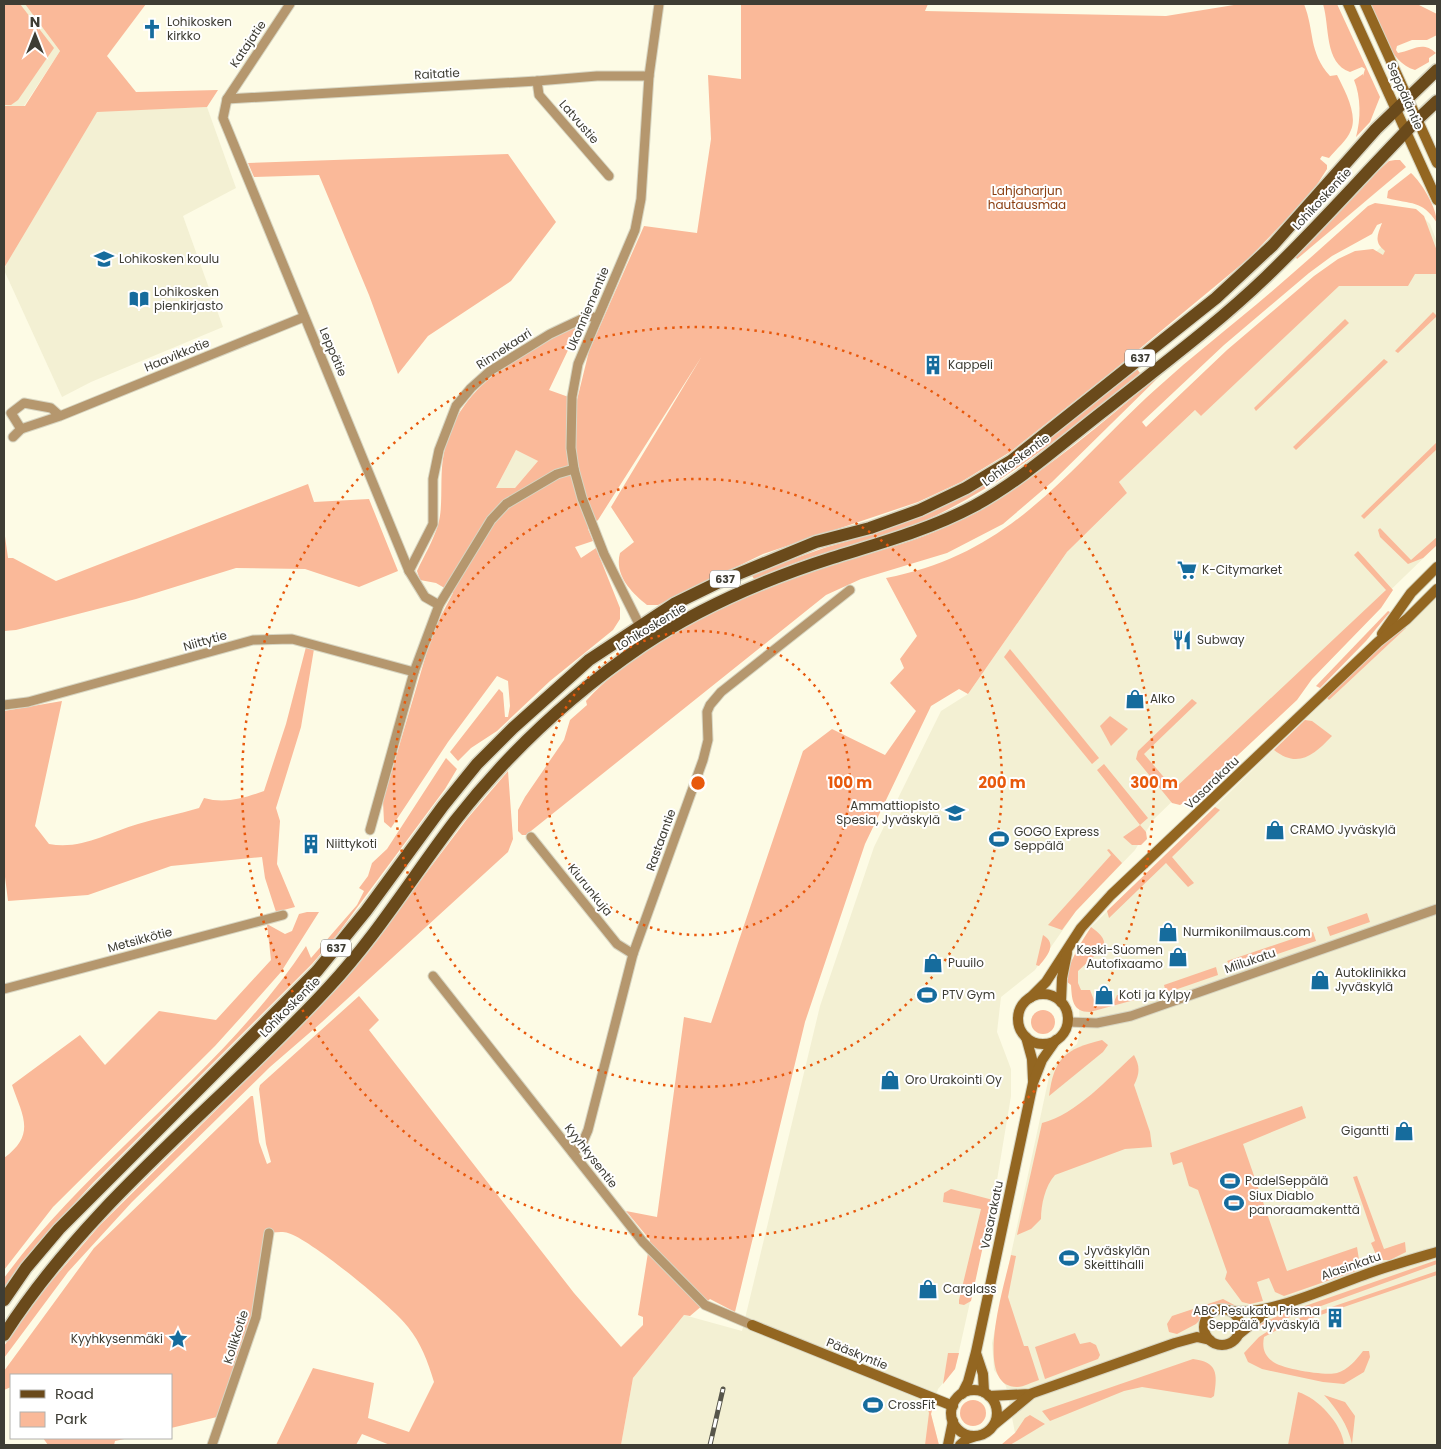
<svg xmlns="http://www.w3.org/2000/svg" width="1441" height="1449" font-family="Poppins,sans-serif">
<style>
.built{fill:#f3f0d3}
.green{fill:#fab999;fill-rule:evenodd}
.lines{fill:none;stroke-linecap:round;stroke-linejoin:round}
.street-casing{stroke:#d7d5c2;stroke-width:11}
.secondary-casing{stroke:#d7d5c2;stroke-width:12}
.primary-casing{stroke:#d7d5c2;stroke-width:15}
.street{stroke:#b5976e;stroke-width:9}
.secondary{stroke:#936621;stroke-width:10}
.primary{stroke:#6a4a1b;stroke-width:12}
.rail-casing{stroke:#57564b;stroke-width:5}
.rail{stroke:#fff;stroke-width:3;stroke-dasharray:9;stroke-linecap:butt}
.ring{fill:none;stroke:#e8590c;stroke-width:2.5;stroke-dasharray:2.5 5}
.labels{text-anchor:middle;stroke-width:4;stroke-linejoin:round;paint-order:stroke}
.shield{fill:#fff;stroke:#787771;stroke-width:1}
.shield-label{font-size:11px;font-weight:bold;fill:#3e3d34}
.poi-label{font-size:12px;fill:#3e3d34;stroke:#fff;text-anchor:start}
.street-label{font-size:12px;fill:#3e3d34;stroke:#fff}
.park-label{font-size:12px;fill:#8a3e10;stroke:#fff}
.centre{fill:#e8590c;stroke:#fff;stroke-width:2.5}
.ring-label{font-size:15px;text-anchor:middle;font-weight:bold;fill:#e8590c;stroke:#fff;stroke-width:4;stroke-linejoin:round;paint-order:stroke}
</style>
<rect width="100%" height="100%" fill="#fdfbe5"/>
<g class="built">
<path d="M4 4H25L60 51 24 106H4Z"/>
<path d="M207 107 236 188 183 216 223 327 91 382 62 397 4 270 13 248 97 111Z"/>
<path d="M1419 213 1430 224 1437 242V545L1153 820 1135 850 1076 911 1035 970 1001 997 997 1032 1011 1069V1096L996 1186 955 1369 938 1389 931 1414 939 1445H621L633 1378 684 1315 742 1331 820 1006 874 847 941 711 968 694 1067 552 1127 493 1119 482 1195 410 1201 416 1339 285Z"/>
<path d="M516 450 538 461 515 488H496Z"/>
<path d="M1437 591V1445H1001L1015 1433 1006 1386 994 1370 992 1343 1050 1072 1060 1058 1077 1044 1080 1032 1079 1004 1073 996 1069 977 1068 969 1071 961 1091 927Z"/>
</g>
<g class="green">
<path d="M4 4H20L54 48 18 100 11 105H4Z"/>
<path d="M25 4H146L107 56 136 92 218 90 207 107 97 112 4 268V106H25L60 51Z"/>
<path d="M741 4H928L925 11 1166 16 1240 4H1304C1315 32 1308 51 1330 76L1337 75C1344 89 1358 114 1351 130 1347 141 1336 149 1329 158L1322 156 1320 159 1327 165V169L1311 194 1248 259 1109 374 1010 452 961 482 918 502 763 554 658 605H647C631 592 614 575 620 553L634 542 611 507 702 356 598 520 588 529 593 541 575 547 581 558 596 548 620 608V619L613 630 550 681 497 731 471 748 458 761 450 752 499 689 503 693 505 717H508L510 706 508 681 497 676 448 742 391 828 384 822 383 801 433 631 453 593 436 583 420 580 417 571C424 556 433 541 438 525 444 506 439 475 444 453 456 386 523 352 580 325L549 390 577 400 589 351 644 226 697 233 711 139 708 75 741 79ZM516 450 538 461 515 488H496Z"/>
<path d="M1323 4H1337L1380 97 1370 122 1356 137C1361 119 1361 97 1354 80L1363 74V76L1365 69 1362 67 1350 72C1324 63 1330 27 1323 4Z"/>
<path d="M1370 4H1417L1437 14V35L1427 40H1412L1397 46 1396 50 1398 53C1412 51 1422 40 1436 53L1429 58V62L1415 70C1388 62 1382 26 1370 4Z"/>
<path d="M508 154 556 222 511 281 428 336 398 374 369 295 319 175 254 177 248 163Z"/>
<path d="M1395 160H1400L1406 167 1297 259 1295 256 1378 171 1389 161Z"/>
<path d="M1411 173C1422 183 1437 208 1437 223 1422 199 1411 205 1387 198L1388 191Z"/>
<path d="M1375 203 1416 209 1424 216 1437 251V274H1415L1408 286H1339L1201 416 1195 410 1119 482 1127 493 1067 552 968 694 959 689 931 706 865 844 805 1022 735 1312 710 1299 690 1316 684 1315 633 1378 621 1445H390L362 1434 356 1445H276L313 1368 374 1383 368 1418 409 1432 434 1382C428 1362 421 1343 408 1327 394 1308 310 1239 288 1233 282 1231 272 1233 266 1233L252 1317 217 1417 171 1428V1375H11V1387L4 1390V1371L94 1248 251 1096H253L259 1142 267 1164 271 1162 266 1144 259 1089 260 1085 359 996 379 1020 369 1030 574 1293 621 1347 643 1325V1317L638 1315 650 1240 626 1211 657 1217 684 1017 711 1023 803 751 832 729 885 755 916 711 890 683 904 668 900 659 917 636 886 578C1017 554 1072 462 1165 381 1189 359 1215 339 1240 318 1284 282 1326 244 1368 206ZM1382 223C1377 236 1374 242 1385 251L1383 255 1373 249 1355 251 1338 259 1314 276 1227 350 1146 427 1142 422 1224 345 1309 273 1332 256 1372 234 1377 225Z"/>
<path d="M1433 312 1437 316 1398 353 1395 351Z"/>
<path d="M1345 319 1349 323 1256 411 1254 408Z"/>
<path d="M1384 359 1388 362 1296 450 1293 447Z"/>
<path d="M1171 365 1052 482 1003 524 947 553 861 579 826 595 526 835H522L518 831V810L525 797 564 740 570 720 587 705 586 701C637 643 755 588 828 565 871 552 914 543 954 523 1034 484 1103 422 1171 365Z"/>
<path d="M1137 369 1140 373C1069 430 1006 484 922 522 891 536 857 543 825 553 800 560 777 570 754 579L751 574 824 548 868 535 1015 465Z"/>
<path d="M1437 442V449L1364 519 1361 516Z"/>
<path d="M308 484 314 502 369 499 398 571 359 587 305 569 236 568 136 599 16 630 4 631V529L8 558H13L56 581Z"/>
<path d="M1380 528 1411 560 1437 537V545L1423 558 1408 564 1380 537 1378 530Z"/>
<path d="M1358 551 1393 590 1381 608 1312 679 1297 700 1194 796 1180 805 1172 803 1136 759 1138 751 1192 699 1197 703 1144 754 1174 789 1386 590 1354 555Z"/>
<path d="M1388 611 1390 612 1366 641 1320 688 1316 686Z"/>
<path d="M1403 624 1406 628 1329 700 1327 698Z"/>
<path d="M306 647 314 649 301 727 276 808 280 821 277 864 295 907 276 912 265 878 262 857 171 866 88 895 8 901 4 869V711L62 701 35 826 49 844C81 850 108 833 138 824 158 818 179 814 199 808L204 798C225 804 244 798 264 791L286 724Z"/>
<path d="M1010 649 1099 758 1092 764 1004 657Z"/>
<path d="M1110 716 1128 729 1111 746 1100 726Z"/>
<path d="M1305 720 1312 721 1332 736C1314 755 1298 769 1274 750Z"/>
<path d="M446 758 457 769 445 789 336 936 312 964 93 1183 37 1244 4 1288V1278C93 1157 223 1072 306 946L311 958 357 905 364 891 359 888 368 876 372 863 387 849Z"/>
<path d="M1104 764 1148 818 1140 825 1146 832 1147 839 1141 845H1132L1123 837 1140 825 1097 770Z"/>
<path d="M508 771 513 839 508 852 322 1022 270 1067 132 1202 68 1272 4 1358V1346L42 1292 100 1225 313 1014 352 971 467 819Z"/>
<path d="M1215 807 1220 810 1172 857 1194 883 1188 887 1166 863 1109 918 1107 911Z"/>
<path d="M1109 849 1122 863 1076 911 1062 930 1048 925 1111 855 1107 850Z"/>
<path d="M307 912H319L281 972 243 1015 215 1046 53 1207 4 1270V1158C36 1134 23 1117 12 1085L80 1035 105 1065 159 1011 216 1020 271 960 267 924 285 934 292 931 299 914Z"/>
<path d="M1367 913 1370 922 1330 936 1327 927Z"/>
<path d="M1091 927C1098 932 1106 938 1104 947L1078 971V983L1081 990H1090L1094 1000H1098L1100 1006 1114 1002 1117 995 1136 996 1138 999 1090 1012C1072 1012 1072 999 1071 985L1066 981C1069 961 1080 944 1091 927Z"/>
<path d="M1313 932 1316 941 1233 969 1227 961Z"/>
<path d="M1043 935C1058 944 1047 956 1039 966L1036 965Z"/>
<path d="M1216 967 1218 975 1166 993 1164 985Z"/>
<circle cx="1043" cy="1022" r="12"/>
<path d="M1102 1040 1108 1045 1103 1052 1049 1096C1054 1058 1065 1049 1102 1040Z"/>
<path d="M1134 1055C1140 1066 1140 1073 1134 1085L1150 1132 1152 1147 1125 1149 1055 1175C1045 1186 1041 1205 1041 1219L1031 1229 1017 1235 1042 1123C1077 1114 1107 1079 1134 1055Z"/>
<path d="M1302 1106 1306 1118 1243 1144 1287 1271 1357 1247 1360 1266 1356 1271 1284 1296 1275 1292 1269 1278 1257 1282 1263 1301 1250 1304 1242 1302 1225 1279 1227 1272 1198 1190 1189 1186 1182 1162 1173 1165 1170 1153Z"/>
<path d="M1357 1176 1384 1249 1405 1242 1406 1252 1390 1260H1383L1377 1257 1371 1243 1375 1241 1353 1177Z"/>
<path d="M951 1189 993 1200 971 1301 964 1305 959 1304V1300L981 1209 943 1202 944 1193Z"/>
<path d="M1011 1255 1016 1256 1008 1297 1024 1346H1028L1039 1380C1032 1382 1024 1387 1017 1387 971 1387 1006 1280 1011 1255Z"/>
<path d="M1437 1260V1264L1260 1328 1257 1325 1285 1313Z"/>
<path d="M1437 1271V1275L1277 1330 1264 1337C1262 1347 1264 1355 1272 1361 1281 1369 1325 1376 1337 1373 1348 1370 1356 1360 1363 1351H1369L1370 1357 1364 1372 1344 1384 1323 1382 1262 1369 1248 1362 1244 1353 1259 1337 1276 1326Z"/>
<path d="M1223 1299 1238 1307 1219 1305 1212 1307 1196 1324 1177 1334 1169 1332 1167 1324 1172 1316Z"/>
<path d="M1075 1333 1080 1344 1090 1342 1096 1345 1100 1355 1098 1359 1045 1379 1035 1347Z"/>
<path d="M948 1353H959L955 1369 943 1384Z"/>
<path d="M1193 1359C1217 1362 1218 1373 1214 1396L1211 1398 1142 1387 1124 1391 1050 1421 1042 1411Z"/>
<path d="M1298 1392C1318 1398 1342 1424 1344 1445H1288Z"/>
<path d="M1324 1395 1345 1402 1355 1416 1352 1444C1348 1425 1337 1409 1324 1395Z"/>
<circle cx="973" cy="1413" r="13"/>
<path d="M926 1404 933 1406 931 1414 939 1445H925L929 1413Z"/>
<path d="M1030 1415 1045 1424 1010 1445H1001L1015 1433 1025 1418Z"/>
<path d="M43 1438H129L115 1441 114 1445H48Z"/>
</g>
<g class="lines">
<defs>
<g id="street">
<path d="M290 4 227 99 223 118 409 571 425 597 439 605"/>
<path d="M537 81 539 95 609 176"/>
<path d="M227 99 537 81 597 76H649"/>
<path d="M60 416 21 429 11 413 24 403 51 408 60 416 304 317"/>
<path d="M13 437 21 429"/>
<path d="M409 571 433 524V479L439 450 456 406 471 388 490 371 550 334 588 316 597 318"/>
<path d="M648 642 604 554 582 498 574 469 571 448 572 397 578 364 635 230 641 199 649 76 659 4"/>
<path d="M4 705 28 702 253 640 292 639 414 672"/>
<path d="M370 830 414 672 439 605 491 520 506 504 557 474 574 469"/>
<path d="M531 837 617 944 633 954"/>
<path d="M433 976 643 1242 705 1305 752 1325"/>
<path d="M4 989 283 915"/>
<path d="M1068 1022 1097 1023 1131 1016 1437 909"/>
<path d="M573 1153 582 1144 588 1130 633 954 703 760 708 740 707 712 710 705 721 692 850 590"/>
<path d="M212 1445 256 1317 269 1233"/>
</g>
<g id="secondary">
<path d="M1348 4 1437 200"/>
<path d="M1365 4 1437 163"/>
<path d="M1382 634 1411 593 1437 567"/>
<circle cx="1043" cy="1019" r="25"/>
<path d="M1030 998 1046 982 1081 928 1111 895 1378 642 1407 619 1437 589"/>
<path d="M1061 1002 1062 978 1067 953"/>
<path d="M1026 1037 1032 1059 1033 1080"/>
<circle cx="1222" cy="1327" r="18"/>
<path d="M1231 1311C1268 1316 1327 1288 1364 1275 1388 1266 1413 1259 1437 1252"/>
<path d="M752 1325 953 1406"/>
<path d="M1239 1334 1269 1310"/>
<path d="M976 1353 983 1374 984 1392"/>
<circle cx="974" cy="1413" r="23"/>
<path d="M962 1394 968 1382 976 1352 1033 1083 1042 1060 1056 1040"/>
<path d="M989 1396 1030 1394 1175 1343 1197 1337 1210 1340"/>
<path d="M995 1424 1030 1395"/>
<path d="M948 1445 953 1421"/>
<path d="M960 1445 967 1439 976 1436"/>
</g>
<g id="primary">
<path d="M4 1300 26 1268 59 1229 317 971 366 911 443 806 477 764 513 728 589 660 674 604 721 581 816 542 870 528 920 510 966 488 1011 461 1216 298 1273 245 1376 129 1437 70"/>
<path d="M4 1335C90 1201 221 1104 328 988 376 937 413 876 455 821 508 753 570 695 642 646 699 608 766 579 832 558 880 543 929 530 974 506 1022 480 1062 443 1105 410 1159 367 1216 325 1266 277 1319 226 1367 171 1418 119L1437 101"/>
</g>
</defs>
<use href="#street" class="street-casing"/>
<use href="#secondary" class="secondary-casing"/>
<use href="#primary" class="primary-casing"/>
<use href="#street" class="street"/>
<use href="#secondary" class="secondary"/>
<use href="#primary" class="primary"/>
<defs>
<path id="rail" d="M710 1445 723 1389"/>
</defs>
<use href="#rail" class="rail-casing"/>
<use href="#rail" class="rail"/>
</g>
<g class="ring">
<circle cx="698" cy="783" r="152"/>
<circle cx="698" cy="783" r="304"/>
<circle cx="698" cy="783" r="456"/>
</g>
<defs>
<symbol id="church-bare" viewBox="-9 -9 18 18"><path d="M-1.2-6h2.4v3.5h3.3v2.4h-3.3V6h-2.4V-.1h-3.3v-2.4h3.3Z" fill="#166c9d" stroke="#fff" stroke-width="2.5" paint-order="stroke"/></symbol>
<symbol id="school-bare" viewBox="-9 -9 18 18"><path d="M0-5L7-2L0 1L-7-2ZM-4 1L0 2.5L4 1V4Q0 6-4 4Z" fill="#166c9d" stroke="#fff" stroke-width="2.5" paint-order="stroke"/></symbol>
<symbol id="library-bare" viewBox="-9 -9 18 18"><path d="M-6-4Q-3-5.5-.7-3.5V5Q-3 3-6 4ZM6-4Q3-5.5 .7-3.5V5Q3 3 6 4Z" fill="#166c9d" stroke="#fff" stroke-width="2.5" paint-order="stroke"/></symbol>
<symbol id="building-bare" viewBox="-9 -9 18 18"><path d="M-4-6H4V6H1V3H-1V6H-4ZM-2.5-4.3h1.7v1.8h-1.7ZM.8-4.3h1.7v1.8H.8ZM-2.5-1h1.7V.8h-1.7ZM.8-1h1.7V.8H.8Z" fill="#166c9d" stroke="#fff" stroke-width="2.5" paint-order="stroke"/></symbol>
<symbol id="supermarket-bare" viewBox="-9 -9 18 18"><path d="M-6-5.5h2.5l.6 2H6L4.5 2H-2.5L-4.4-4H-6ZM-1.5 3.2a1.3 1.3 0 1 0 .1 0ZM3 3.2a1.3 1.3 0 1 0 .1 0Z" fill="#166c9d" stroke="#fff" stroke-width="2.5" paint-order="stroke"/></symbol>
<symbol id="restaurant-bare" viewBox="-9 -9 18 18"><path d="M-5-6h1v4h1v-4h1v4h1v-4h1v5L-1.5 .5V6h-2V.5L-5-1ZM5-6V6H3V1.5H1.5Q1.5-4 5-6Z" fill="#166c9d" stroke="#fff" stroke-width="2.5" paint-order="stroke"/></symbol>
<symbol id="shop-bare" viewBox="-9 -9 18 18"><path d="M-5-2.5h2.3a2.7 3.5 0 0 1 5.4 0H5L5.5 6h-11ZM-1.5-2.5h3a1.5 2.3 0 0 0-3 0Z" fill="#166c9d" stroke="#fff" stroke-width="2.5" paint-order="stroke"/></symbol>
<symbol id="stadium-bare" viewBox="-9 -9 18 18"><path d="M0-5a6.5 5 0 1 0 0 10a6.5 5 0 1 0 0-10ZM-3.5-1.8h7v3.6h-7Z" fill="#166c9d" stroke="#fff" stroke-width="2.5" paint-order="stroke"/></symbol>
<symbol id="sight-bare" viewBox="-9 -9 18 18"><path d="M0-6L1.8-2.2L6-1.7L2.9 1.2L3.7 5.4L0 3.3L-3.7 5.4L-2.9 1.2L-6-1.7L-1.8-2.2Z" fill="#166c9d" stroke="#fff" stroke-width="2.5" paint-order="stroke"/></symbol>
</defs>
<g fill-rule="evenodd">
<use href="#church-bare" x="138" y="15" width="28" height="28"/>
<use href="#school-bare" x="90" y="245" width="28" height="28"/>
<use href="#library-bare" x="125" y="285" width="28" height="28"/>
<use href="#building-bare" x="919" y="351" width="28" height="28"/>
<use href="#supermarket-bare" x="1173" y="556" width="28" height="28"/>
<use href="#restaurant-bare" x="1168" y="626" width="28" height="28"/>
<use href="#shop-bare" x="1121" y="685" width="28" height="28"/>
<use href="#school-bare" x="941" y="799" width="28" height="28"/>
<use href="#shop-bare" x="1261" y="816" width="28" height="28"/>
<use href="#stadium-bare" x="985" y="825" width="28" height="28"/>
<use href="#building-bare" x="297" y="830" width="28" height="28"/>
<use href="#shop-bare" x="1154" y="918" width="28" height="28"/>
<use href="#shop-bare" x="1164" y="943" width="28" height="28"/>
<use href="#shop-bare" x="919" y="949" width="28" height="28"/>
<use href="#shop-bare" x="1306" y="966" width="28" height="28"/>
<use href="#stadium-bare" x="913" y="981" width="28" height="28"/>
<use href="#shop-bare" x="1090" y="981" width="28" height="28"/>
<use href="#shop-bare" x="876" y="1066" width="28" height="28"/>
<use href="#shop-bare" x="1390" y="1117" width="28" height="28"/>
<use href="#stadium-bare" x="1216" y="1167" width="28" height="28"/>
<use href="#stadium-bare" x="1220" y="1189" width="28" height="28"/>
<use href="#stadium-bare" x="1055" y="1244" width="28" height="28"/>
<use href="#shop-bare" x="914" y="1275" width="28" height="28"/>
<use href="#building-bare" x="1321" y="1304" width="28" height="28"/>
<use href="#sight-bare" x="164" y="1325" width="28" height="28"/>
<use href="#stadium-bare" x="859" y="1391" width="28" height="28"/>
</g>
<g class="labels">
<g class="shield">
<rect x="1125" y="349.5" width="30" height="17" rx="4"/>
<rect x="710" y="570.5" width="30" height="17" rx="4"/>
<rect x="321" y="939.5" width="30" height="17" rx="4"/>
</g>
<g class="shield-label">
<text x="1140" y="362">637</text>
<text x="725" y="583">637</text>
<text x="336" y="952">637</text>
</g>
<g class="poi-label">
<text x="167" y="26">Lohikosken<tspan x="167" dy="14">kirkko</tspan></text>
<text x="119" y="263">Lohikosken koulu</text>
<text x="154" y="296">Lohikosken<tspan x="154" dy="14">pienkirjasto</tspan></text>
<text x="948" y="369">Kappeli</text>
<text x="1202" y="574">K-Citymarket</text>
<text x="1197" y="644">Subway</text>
<text x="1150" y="703">Alko</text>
<text x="940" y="810" text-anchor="end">Ammattiopisto<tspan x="940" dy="14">Spesia, Jyväskylä</tspan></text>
<text x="1290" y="834">CRAMO Jyväskylä</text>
<text x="1014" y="836">GOGO Express<tspan x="1014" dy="14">Seppälä</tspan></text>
<text x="326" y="848">Niittykoti</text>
<text x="1183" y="936">Nurmikonilmaus.com</text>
<text x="1163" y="954" text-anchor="end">Keski-Suomen<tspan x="1163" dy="14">Autofixaamo</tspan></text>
<text x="948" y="967">Puuilo</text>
<text x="1335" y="977">Autoklinikka<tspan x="1335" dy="14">Jyväskylä</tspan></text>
<text x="942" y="999">PTV Gym</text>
<text x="1119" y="999">Koti ja Kylpy</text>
<text x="905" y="1084">Oro Urakointi Oy</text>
<text x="1389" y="1135" text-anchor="end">Gigantti</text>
<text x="1245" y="1185">PadelSeppälä</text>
<text x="1249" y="1200">Siux Diablo<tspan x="1249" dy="14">panoraamakenttä</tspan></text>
<text x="1084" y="1255">Jyväskylän<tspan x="1084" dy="14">Skeittihalli</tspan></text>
<text x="943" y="1293">Carglass</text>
<text x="1320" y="1315" text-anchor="end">ABC Pesukatu Prisma<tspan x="1320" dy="14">Seppälä Jyväskylä</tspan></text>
<text x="163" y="1343" text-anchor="end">Kyyhkysenmäki</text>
<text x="888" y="1409">CrossFit</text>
</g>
<g class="street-label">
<text transform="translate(248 44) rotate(-56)" y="4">Katajatie</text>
<text transform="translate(437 74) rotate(-3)" y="4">Raitatie</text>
<text transform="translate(1405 96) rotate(66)" y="4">Seppäläntie</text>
<text transform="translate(579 122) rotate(49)" y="4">Latvustie</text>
<text transform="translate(1322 199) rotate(-47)" y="4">Lohikoskentie</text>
<text transform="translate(588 309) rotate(-67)" y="4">Ukonniementie</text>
<text transform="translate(504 349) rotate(-33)" y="4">Rinnekaari</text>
<text transform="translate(333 352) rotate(67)" y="4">Leppätie</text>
<text transform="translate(177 355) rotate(-22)" y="4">Haavikkotie</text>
<text transform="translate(1016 460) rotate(-36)" y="4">Lohikoskentie</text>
<text transform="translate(651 627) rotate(-31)" y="4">Lohikoskentie</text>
<text transform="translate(205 641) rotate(-16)" y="4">Niittytie</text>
<text transform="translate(1212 783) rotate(-44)" y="4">Vasarakatu</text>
<text transform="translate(661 840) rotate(-70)" y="4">Rastaantie</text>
<text transform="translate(590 890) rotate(51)" y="4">Kiurunkuja</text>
<text transform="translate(140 940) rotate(-15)" y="4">Metsikkötie</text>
<text transform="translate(1250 961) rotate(-19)" y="4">Miilukatu</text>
<text transform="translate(290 1007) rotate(-45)" y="4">Lohikoskentie</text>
<text transform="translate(591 1156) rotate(52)" y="4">Kyyhkysentie</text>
<text transform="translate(992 1215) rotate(-78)" y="4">Vasarakatu</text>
<text transform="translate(1351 1266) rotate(-19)" y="4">Alasinkatu</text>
<text transform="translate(236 1337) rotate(-72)" y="4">Kolikkotie</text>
<text transform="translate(857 1354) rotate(22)" y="4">Pääskyntie</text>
</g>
<g class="park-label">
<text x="1027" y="195">Lahjaharjun<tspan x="1027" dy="14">hautausmaa</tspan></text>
</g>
</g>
<circle cx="698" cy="783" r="8" class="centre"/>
<g class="ring-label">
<text x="850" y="788">100 m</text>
<text x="1002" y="788">200 m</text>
<text x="1154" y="788">300 m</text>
</g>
<rect width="1441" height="1449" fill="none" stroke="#3e3d34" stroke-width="10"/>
<rect x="10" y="1374" width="162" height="65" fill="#ffffff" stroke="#b2b1ae"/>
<rect x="20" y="1390" width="25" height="8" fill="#6a4a1b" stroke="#b2b1ae"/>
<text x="55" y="1399" font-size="15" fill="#3e3d34">Road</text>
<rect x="20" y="1412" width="25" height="15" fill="#fab999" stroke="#b2b1ae"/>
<text x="55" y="1424" font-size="15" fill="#3e3d34">Park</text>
<g transform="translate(35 35)" stroke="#ffffff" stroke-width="4" paint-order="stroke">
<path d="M0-4L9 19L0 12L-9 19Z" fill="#3e3d34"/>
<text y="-8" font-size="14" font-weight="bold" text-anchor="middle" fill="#3e3d34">N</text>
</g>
</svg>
